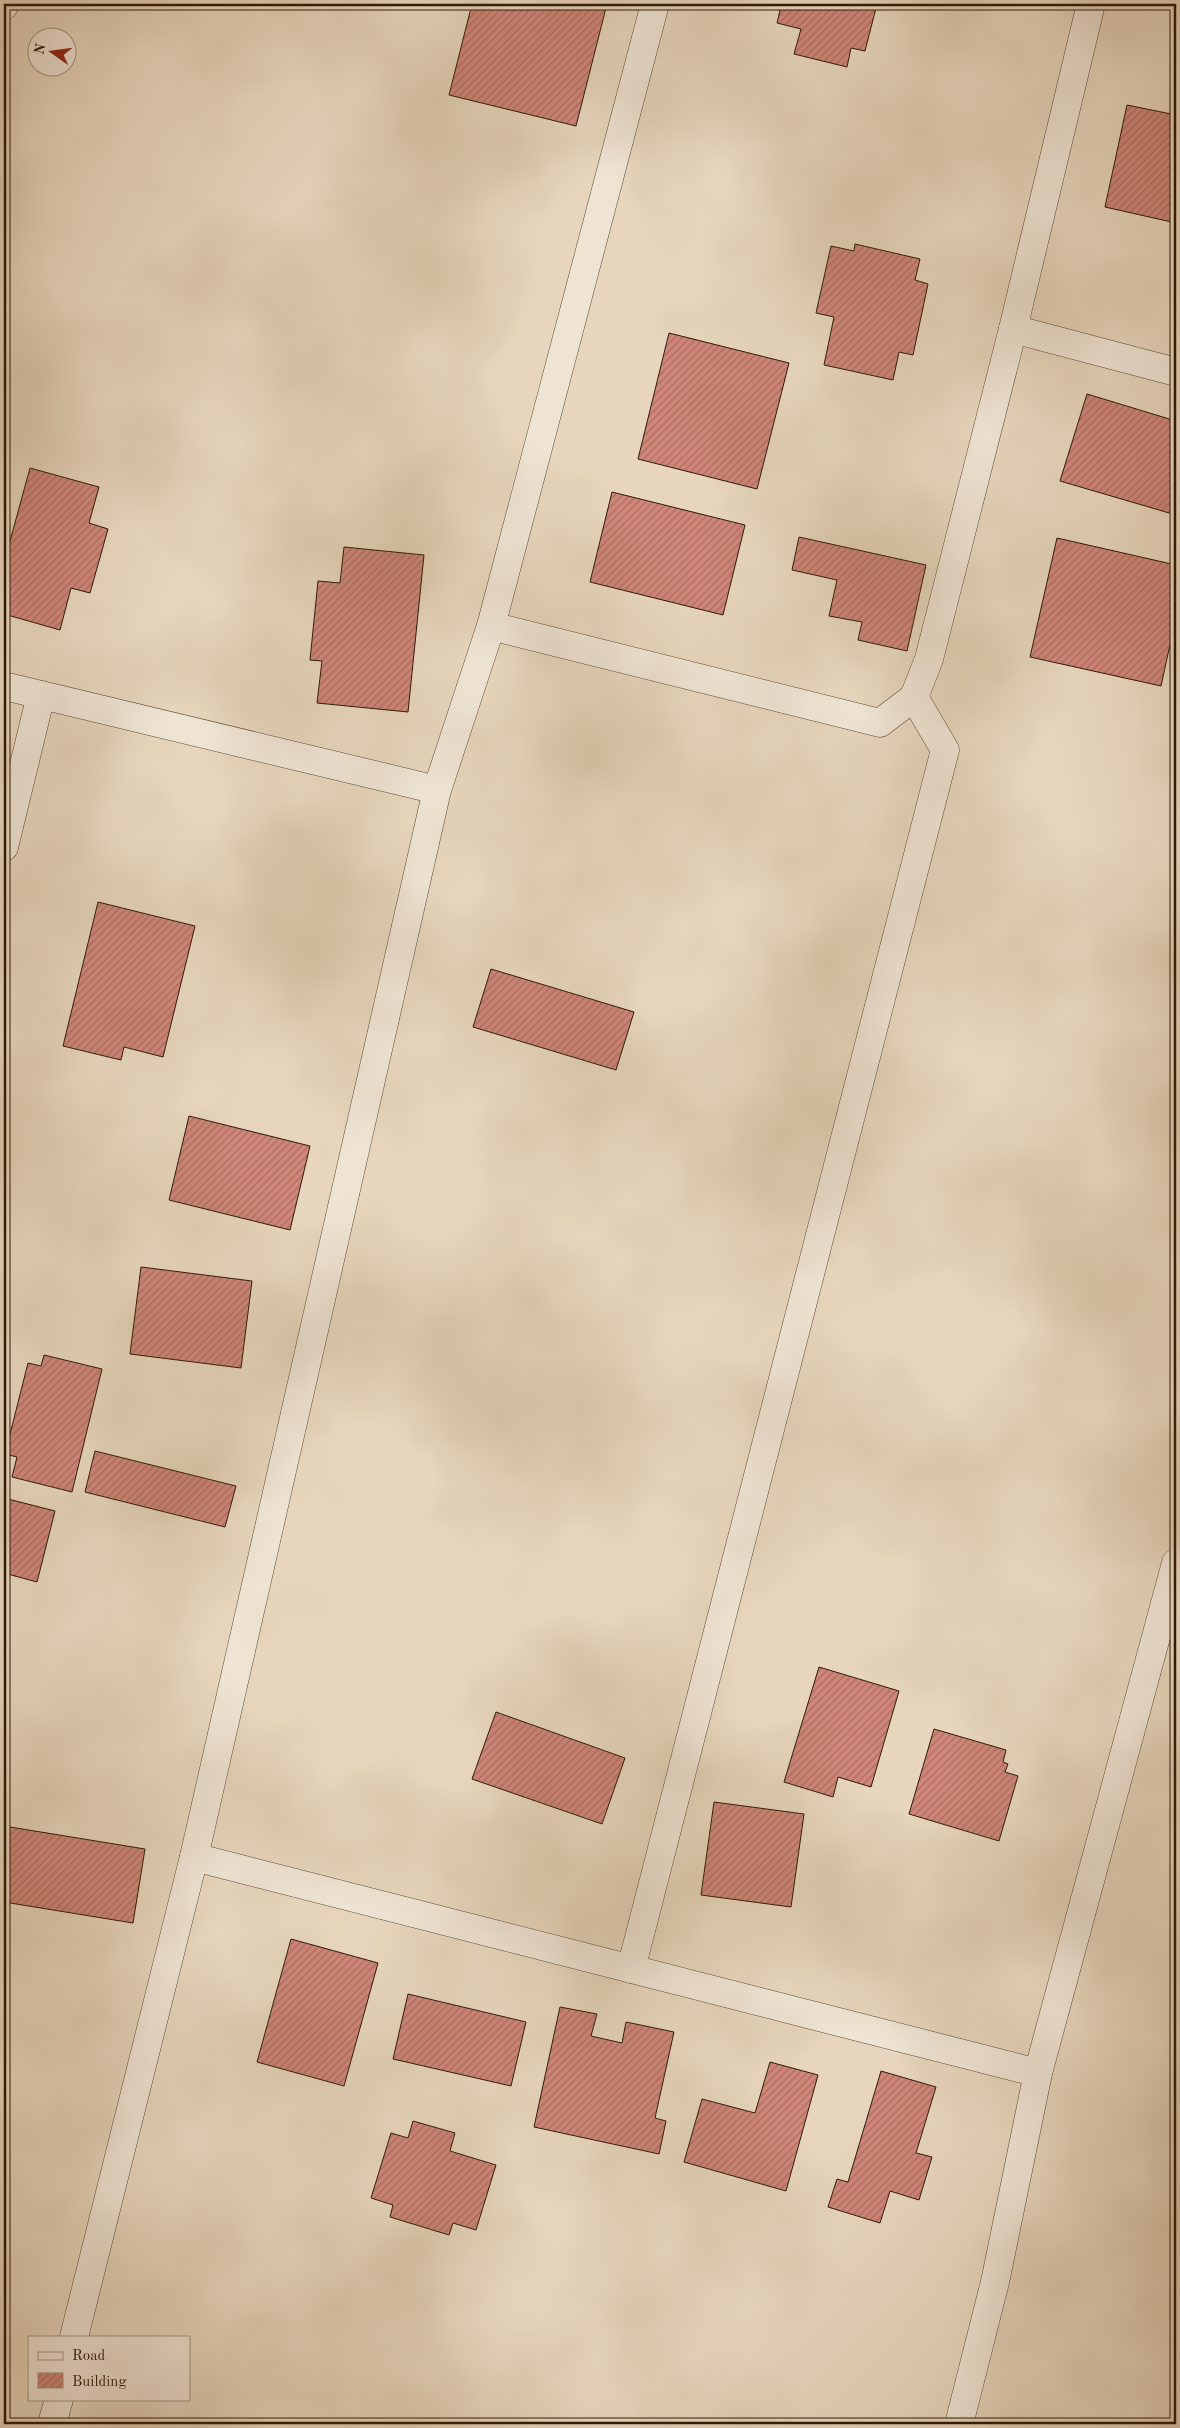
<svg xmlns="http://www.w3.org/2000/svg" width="1180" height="2428" font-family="'Old Standard TT',serif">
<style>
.building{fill:url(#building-hatch);stroke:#2c1a06}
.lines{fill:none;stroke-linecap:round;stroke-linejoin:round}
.street-casing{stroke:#5b4934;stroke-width:29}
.street{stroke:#efe4d4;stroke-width:28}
</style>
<defs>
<pattern id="building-hatch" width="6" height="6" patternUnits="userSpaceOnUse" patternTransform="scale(1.25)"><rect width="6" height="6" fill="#d08679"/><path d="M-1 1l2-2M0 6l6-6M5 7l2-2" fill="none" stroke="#a96d61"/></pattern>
</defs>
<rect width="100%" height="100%" fill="#e7d6bd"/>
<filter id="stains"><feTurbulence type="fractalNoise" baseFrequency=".004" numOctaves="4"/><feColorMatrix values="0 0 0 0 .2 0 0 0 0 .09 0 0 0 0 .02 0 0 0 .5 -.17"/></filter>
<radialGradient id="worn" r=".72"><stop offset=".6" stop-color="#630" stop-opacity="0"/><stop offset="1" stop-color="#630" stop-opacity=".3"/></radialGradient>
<g class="building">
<path d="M472 4H607L576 126 449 95Z"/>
<path d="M773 4H877L865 51 851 48 847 67 794 54 801 29 777 23 781 6Z"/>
<path d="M1127 105 1176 115V223L1105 207Z"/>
<path d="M855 244 920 259 915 280 928 284 913 355 899 352 893 380 824 365 834 317 816 313 831 246 854 251Z"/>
<path d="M669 333 789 363 757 489 638 459Z"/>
<path d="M1087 394 1176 421V515L1060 481Z"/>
<path d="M30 468 99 487 89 523 108 529 90 593 71 588 60 630 4 614V563Z"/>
<path d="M612 492 745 525 723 615 590 582Z"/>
<path d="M799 537 926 565 907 651 858 640 862 622 829 616 837 580 792 570Z"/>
<path d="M1057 538 1176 565V617L1161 686 1030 657Z"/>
<path d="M344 547 424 555 408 712 317 703 322 661 310 660 318 581 340 583Z"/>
<path d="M98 902 195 926 163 1057 124 1047 121 1060 63 1046Z"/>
<path d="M491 969 634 1012 616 1070 473 1027Z"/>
<path d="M189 1116 310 1146 290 1230 169 1200Z"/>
<path d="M141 1267 252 1281 241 1368 130 1354Z"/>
<path d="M44 1355 102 1369 72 1492 12 1477 17 1457 5 1454 28 1363 41 1366Z"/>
<path d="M95 1451 236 1486 225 1527 85 1492Z"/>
<path d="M4 1498 55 1511 37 1582 4 1573Z"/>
<path d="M819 1667 899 1691 871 1787 838 1777 833 1797 784 1782Z"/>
<path d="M496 1712 625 1758 602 1824 472 1779Z"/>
<path d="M934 1729 1006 1750 1003 1762 1008 1764 1005 1772 1018 1776 999 1841 909 1814Z"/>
<path d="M714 1802 804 1814 791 1907 701 1895Z"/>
<path d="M4 1826 145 1849 133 1923 4 1902Z"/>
<path d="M291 1939 378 1963 344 2086 257 2062Z"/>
<path d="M408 1994 526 2022 511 2086 393 2059Z"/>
<path d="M560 2007 597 2014 591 2036 622 2043 626 2022 674 2032 655 2118 666 2121 659 2154 534 2127Z"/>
<path d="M770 2062 818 2075 786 2191 684 2162 702 2099 755 2113Z"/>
<path d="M881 2071 936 2087 916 2153 932 2157 919 2200 890 2191 880 2223 828 2207 837 2179 848 2182Z"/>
<path d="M413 2121 455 2133 450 2151 496 2165 476 2230 453 2223 449 2235 390 2217 393 2205 371 2198 391 2133 408 2138Z"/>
</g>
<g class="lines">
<defs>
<g id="street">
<path d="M4 6V4"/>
<path d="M1013 329 1176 372"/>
<path d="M491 626 880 723 914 697 929 659 1013 329 1091 4"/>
<path d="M4 686 437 790"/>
<path d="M4 847 41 695"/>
<path d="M194 1857 1038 2073"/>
<path d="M631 1969 945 750 914 697"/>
<path d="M74 2337 194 1857 437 790 491 626 655 4"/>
<path d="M52 2424 59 2399"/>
<path d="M959 2424 995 2282 1038 2073 1176 1563"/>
</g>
</defs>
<use href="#street" class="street-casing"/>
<use href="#street" class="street"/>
</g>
<rect width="1180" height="2428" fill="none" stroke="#e7d6bd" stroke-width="20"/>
<rect x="5" y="5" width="1170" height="2418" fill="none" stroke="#2c1a06" stroke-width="2.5"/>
<rect x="10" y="10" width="1160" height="2408" fill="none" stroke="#2c1a06"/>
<rect x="28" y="2336" width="162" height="65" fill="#efe4d4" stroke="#a19382"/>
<rect x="38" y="2352" width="25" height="8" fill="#efe4d4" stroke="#a19382"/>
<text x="72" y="2360" font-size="15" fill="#2c1a06">Road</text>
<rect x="38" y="2373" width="25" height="15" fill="url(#building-hatch)" stroke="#a19382"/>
<text x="72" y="2386" font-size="15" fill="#2c1a06">Building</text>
<g transform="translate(52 52) rotate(284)"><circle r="24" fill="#efe4d4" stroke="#a19382"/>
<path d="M0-4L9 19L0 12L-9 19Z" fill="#8f2418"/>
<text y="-8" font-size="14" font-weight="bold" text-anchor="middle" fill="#2c1a06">N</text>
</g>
<rect width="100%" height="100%" filter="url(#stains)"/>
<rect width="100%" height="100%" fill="url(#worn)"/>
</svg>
